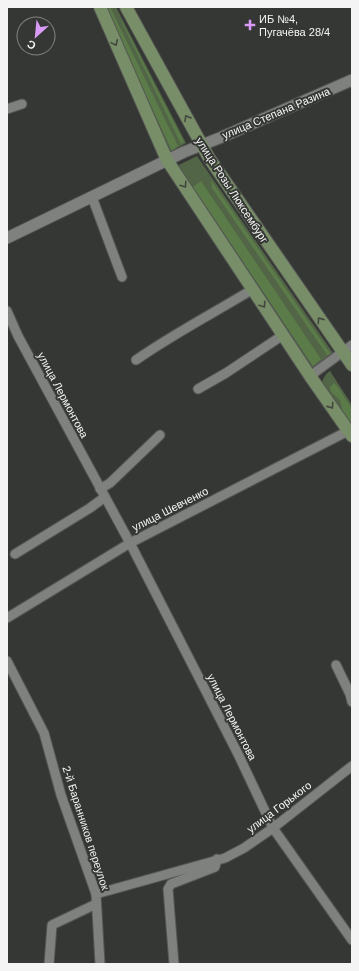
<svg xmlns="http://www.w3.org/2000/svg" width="359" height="971" font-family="Helvetica,sans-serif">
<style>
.green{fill:#526547}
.forest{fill:#5b7b49}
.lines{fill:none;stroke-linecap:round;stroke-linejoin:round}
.minor-casing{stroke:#555654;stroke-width:11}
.tertiary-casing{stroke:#555654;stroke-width:13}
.secondary-casing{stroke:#555654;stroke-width:14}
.minor{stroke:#7f817e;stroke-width:9}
.tertiary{stroke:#7f817e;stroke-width:11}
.secondary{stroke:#788e68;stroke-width:12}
.oneway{stroke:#42483e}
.poi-dot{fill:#da9af7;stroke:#353734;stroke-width:1.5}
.labels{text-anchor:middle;stroke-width:4;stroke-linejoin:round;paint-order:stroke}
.poi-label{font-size:11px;fill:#f3f4f3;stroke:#353734;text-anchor:start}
.street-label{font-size:11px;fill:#f3f4f3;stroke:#353734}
</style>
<rect width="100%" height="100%" fill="#353734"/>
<g class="green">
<path d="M103 7H116L186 143 170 152Z"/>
<path d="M197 156 333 353 312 370 177 166Z"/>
<path d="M330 371 352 405V429L321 386C323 379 324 375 330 371Z"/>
</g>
<g class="forest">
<path d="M105 7H110L178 146 172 151Z"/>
<path d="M121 19 184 142 181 144 122 23Z"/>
<path d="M211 180 330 353V354L327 355 212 188Z"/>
<path d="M201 181 321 359 313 366 193 187Z"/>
<path d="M334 383 338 387 352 409V426L343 412 340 400 331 392 330 387Z"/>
</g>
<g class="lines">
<defs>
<g id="minor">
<path d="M7 109 22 104"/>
<path d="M92 197 122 277"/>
<path d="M7 311 18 336 130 543 238 754 273 828 352 940"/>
<path d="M136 360C173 334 214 313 253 289"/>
<path d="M310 376 352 345"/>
<path d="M198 389 226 373 283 335"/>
<path d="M100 489 110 483 160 435"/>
<path d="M15 554 90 508 105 497"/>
<path d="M7 618 130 543 348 431"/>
<path d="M7 661 44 733 61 795 96 894 100 964"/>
<path d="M336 665 350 694 352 702"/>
<path d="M96 894 225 858 244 848 273 828 352 766"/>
<path d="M49 964 52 925 96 904"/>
<path d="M174 964 168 889 171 884 215 867 217 859"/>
</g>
<path id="tertiary" d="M7 238 184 152 222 137 352 80"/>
<g id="secondary">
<path d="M100 7 167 160 310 376 352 436"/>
<path d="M126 7 209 158 352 365"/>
</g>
</defs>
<use href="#minor" class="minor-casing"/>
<use href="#tertiary" class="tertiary-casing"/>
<use href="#secondary" class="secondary-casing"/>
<use href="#minor" class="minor"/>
<use href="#tertiary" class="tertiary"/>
<use href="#secondary" class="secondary"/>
</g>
<defs><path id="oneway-chevron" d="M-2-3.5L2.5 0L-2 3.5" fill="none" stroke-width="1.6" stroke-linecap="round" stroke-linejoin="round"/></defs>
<g class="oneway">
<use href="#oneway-chevron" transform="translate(115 43) rotate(66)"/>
<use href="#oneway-chevron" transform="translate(187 118) rotate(-119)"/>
<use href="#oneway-chevron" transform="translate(184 185) rotate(56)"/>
<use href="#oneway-chevron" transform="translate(263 305) rotate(56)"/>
<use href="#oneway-chevron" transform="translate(320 320) rotate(-125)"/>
<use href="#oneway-chevron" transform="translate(331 406) rotate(55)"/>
</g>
<path class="poi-dot" d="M248 19h4v4h4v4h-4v4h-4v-4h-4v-4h4z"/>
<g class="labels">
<g class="poi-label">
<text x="259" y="23">ИБ №4,<tspan x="259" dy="13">Пугачёва 28/4</tspan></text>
</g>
<g class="street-label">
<text transform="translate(276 113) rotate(-23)" y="4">улица Степана Разина</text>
<text transform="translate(232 190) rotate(57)" y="4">улица Розы Люксембург</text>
<text transform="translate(63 395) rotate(62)" y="4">улица Лермонтова</text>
<text transform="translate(170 509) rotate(-27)" y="4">улица Шевченко</text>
<text transform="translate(232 717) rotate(63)" y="4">улица Лермонтова</text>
<text transform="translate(279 807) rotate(-37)" y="4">улица Горького</text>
<text transform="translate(86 828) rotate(72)" y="4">2-й Баранников переулок</text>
</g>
</g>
<rect width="359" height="971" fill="none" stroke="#f3f4f3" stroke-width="16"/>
<g transform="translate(36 36) rotate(207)"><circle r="19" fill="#353734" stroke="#818380"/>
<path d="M0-3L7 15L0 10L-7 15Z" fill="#da9af7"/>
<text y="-6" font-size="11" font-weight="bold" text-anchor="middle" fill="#f3f4f3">С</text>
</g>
</svg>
